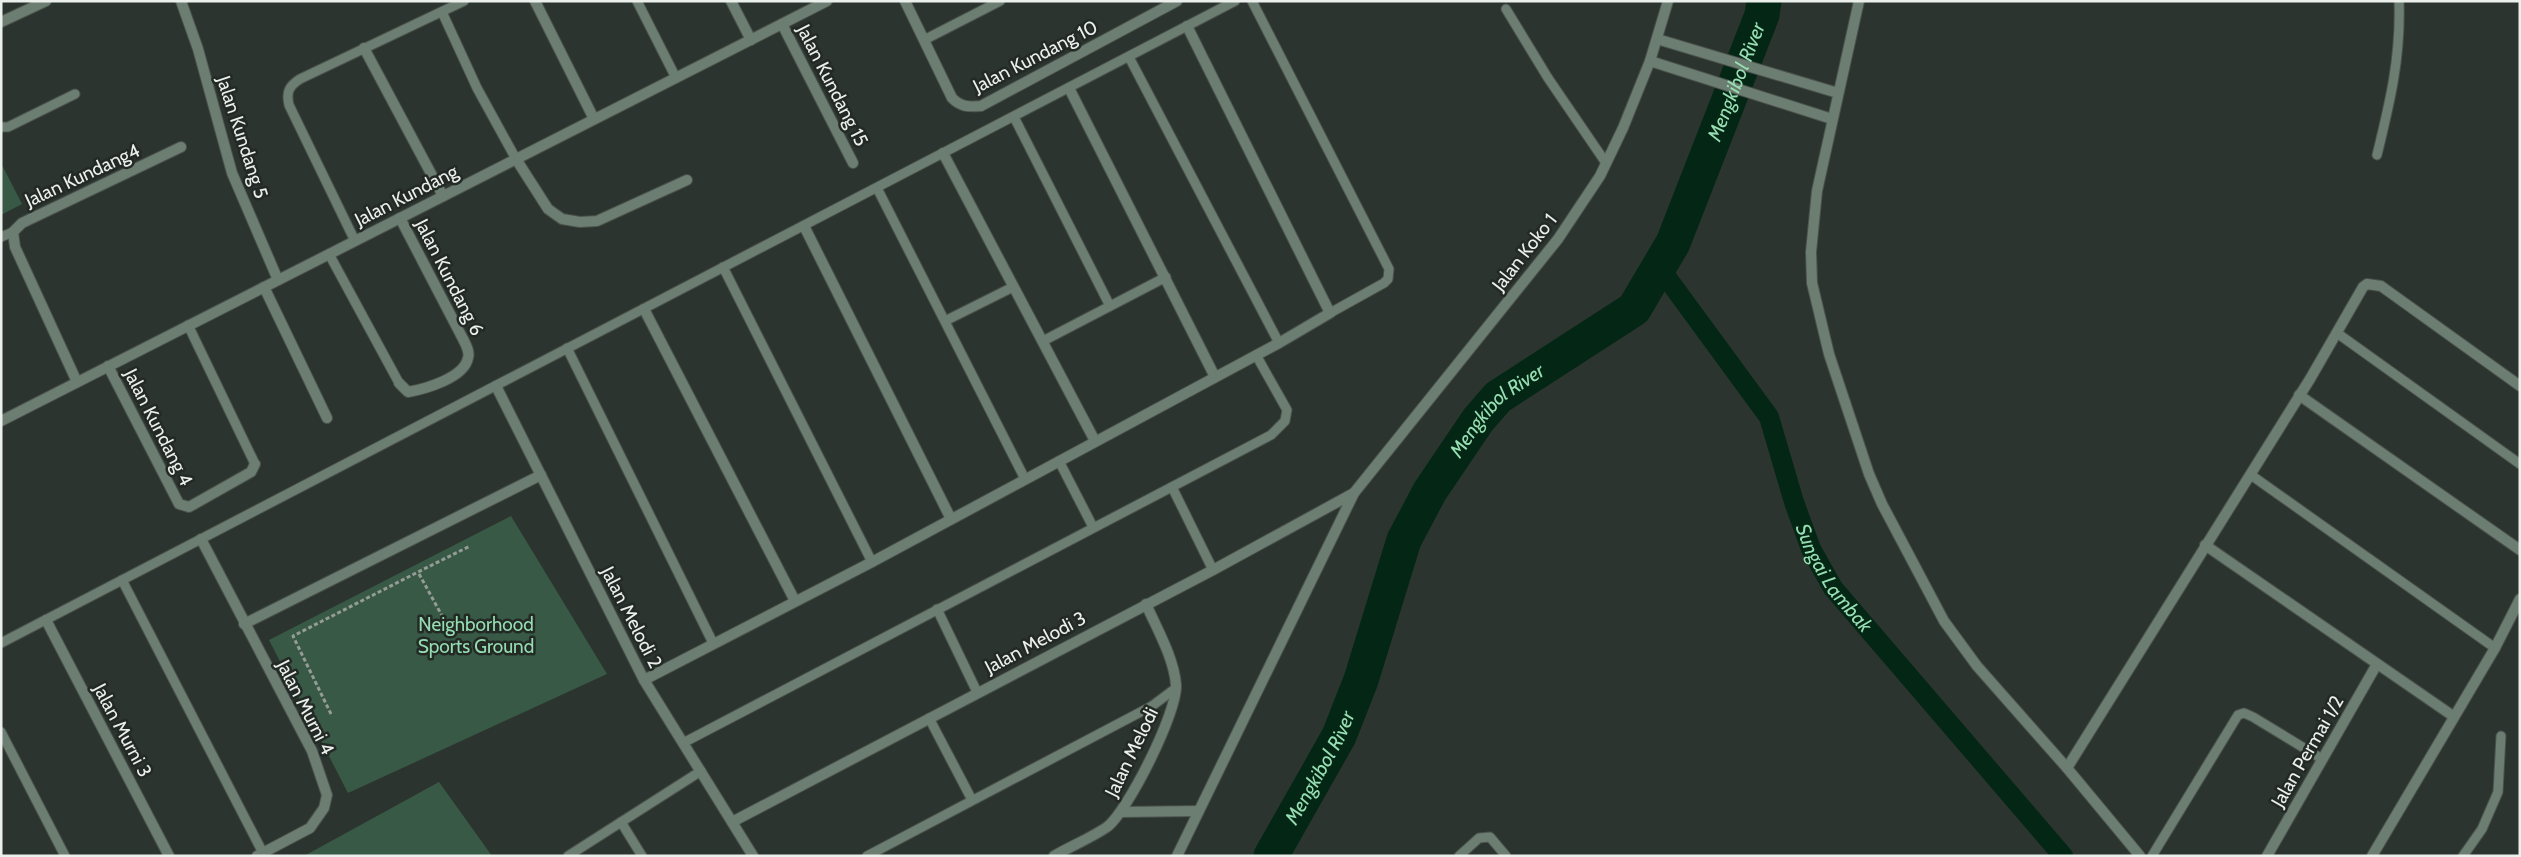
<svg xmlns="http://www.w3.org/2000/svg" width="2521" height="857" font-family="Cabin,sans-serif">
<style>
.green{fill:#385945}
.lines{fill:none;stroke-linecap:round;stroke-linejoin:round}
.canal{stroke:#042715;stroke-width:20}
.river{stroke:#042715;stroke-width:35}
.service-casing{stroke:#4b524d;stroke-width:11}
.minor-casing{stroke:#4b524d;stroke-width:12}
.path{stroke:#959b97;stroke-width:3;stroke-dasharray:4 2.5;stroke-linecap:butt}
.service{stroke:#6b7e71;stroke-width:9}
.minor{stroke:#6b7e71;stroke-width:10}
.labels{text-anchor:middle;stroke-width:5;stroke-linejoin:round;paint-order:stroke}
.street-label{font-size:19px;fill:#ecf0ed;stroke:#232a25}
.park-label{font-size:19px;fill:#95ddb1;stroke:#232a25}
.water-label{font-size:20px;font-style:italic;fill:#97dfb3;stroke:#232a25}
</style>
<rect width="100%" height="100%" fill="#2c342f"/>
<g class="green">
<path d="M1 163 22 204 1 215Z"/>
<path d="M511 516 607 674 348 793 269 640Z"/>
<path d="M439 782 492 856H304Z"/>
</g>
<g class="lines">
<path class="canal" id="s1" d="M1659 267 1769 417 1794 502 1811 549 1833 588 2063 856"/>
<path class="river" id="s2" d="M1271 856 1339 736 1361 680 1404 540 1430 491 1478 420 1498 397 1634 309 1673 243 1762 15 1764 1"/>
<defs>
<g id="service">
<path d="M637 1 676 78"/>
<path d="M1252 1 1389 269 1388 279 1384 283 1330 313"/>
<path d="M1506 9 1548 78 1606 163"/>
<path d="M442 12 477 88 516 159"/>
<path d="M924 40 1000 1"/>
<path d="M1129 57 1279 343"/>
<path d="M1014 117 1110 306"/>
<path d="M1 127H8L75 94"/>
<path d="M2377 155C2390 102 2401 57 2399 1"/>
<path d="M877 188 1025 479"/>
<path d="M1 237 13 232"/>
<path d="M355 241 289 105C286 92 289 86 300 79L464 1"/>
<path d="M329 254 399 383"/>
<path d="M723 267 872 562"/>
<path d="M945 321 1013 287"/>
<path d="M188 325 255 464"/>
<path d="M2337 333 2520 464"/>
<path d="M1043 341 1166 277"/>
<path d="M567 348 713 643"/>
<path d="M1059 461 1093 527"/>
<path d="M2251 475 2495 648"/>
<path d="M1172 487 1213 570"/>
<path d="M122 580 263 853"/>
<path d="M937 609 977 692"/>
<path d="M1 643 1235 1"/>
<path d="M929 718 972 800"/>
<path d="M1 732 65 856"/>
<path d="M683 743 1271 435 1285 421 1287 410 1256 355"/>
<path d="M621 822 642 856"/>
<path d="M568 856 701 771"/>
<path d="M867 856 1152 706 1176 688"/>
<path d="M1459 856 1479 838 1490 837 1506 856"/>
<path d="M2152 856 2238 715 2244 713 2253 717 2322 759"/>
<path d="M2463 856 2482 829 2498 792 2501 736"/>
</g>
<g id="minor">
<path d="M181 1 198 49 232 173 278 280"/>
<path d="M535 1 594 119"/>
<path d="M731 1 751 40"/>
<path d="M905 1 952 98C961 107 968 107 981 106L1177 1"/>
<path d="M1859 1 1817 191 1811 252 1812 283 1829 354 1869 474 1882 504 1944 621 1977 666 2067 768 2140 856"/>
<path d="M1 22 46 1"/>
<path d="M782 24 853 163"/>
<path d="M1657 39 1838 93"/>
<path d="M364 48 443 196"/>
<path d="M1650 61 1832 119"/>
<path d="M1069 88 1215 377"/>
<path d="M943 153 1095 441"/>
<path d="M516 159 548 209 562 219 580 222 597 221 687 180"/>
<path d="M804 226 951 519"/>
<path d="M264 287 327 418"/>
<path d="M644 309 795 601"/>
<path d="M108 366 179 504 189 507 251 472 255 464"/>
<path d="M77 382 15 247 13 232 22 223 181 147"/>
<path d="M399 383 408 392C425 389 464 378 468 358 470 352 466 345 463 339L400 218"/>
<path d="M496 386 644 680 753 856"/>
<path d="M2299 395 2520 550"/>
<path d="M1 421 827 1"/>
<path d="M201 539 312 751 327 795 324 808 310 828 257 856"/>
<path d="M2205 545 2453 716"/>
<path d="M46 620 169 856"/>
<path d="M244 624 541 475"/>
<path d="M644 680 872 562 1279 343 1330 313 1187 26"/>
<path d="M2067 768 2310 379 2363 287 2367 284 2381 286 2520 386"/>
<path d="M1121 812 1198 811"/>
<path d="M732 822 1213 570 1354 493"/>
<path d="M1054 856C1071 846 1091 838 1107 827 1128 811 1178 711 1176 685 1174 658 1157 629 1146 604"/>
<path d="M1177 856 1354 493 1558 239 1600 176 1623 128 1650 61 1668 1"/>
<path d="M2267 856 2377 664"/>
<path d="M2372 856 2495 648 2520 599"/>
</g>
</defs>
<use href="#service" class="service-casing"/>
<use href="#minor" class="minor-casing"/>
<g class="path">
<path d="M446 623 418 572 470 546"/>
<path d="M331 714 293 636 418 572"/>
</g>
<use href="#service" class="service"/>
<use href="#minor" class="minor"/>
</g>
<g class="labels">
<g class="street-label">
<text transform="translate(1035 56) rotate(-27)" y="7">Jalan Kundang 10</text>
<text transform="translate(833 85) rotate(63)" y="7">Jalan Kundang 15</text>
<text transform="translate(243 137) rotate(72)" y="7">Jalan Kundang 5</text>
<text transform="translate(82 175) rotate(-25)" y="7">Jalan Kundang4</text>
<text transform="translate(406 195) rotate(-27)" y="7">Jalan Kundang</text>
<text transform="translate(1524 252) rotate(-52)" y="7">Jalan Koko 1</text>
<text transform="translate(450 277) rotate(63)" y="7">Jalan Kundang 6</text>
<text transform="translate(159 427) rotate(63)" y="7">Jalan Kundang 4</text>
<text transform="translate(632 617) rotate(63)" y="7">Jalan Melodi 2</text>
<text transform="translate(1035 642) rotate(-28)" y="7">Jalan Melodi 3</text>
<text transform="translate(306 707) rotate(63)" y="7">Jalan Murni 4</text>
<text transform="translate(123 730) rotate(62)" y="7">Jalan Murni 3</text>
<text transform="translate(2307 751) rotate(-60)" y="7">Jalan Permai 1/2</text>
<text transform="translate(1131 752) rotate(-64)" y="7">Jalan Melodi</text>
</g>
<g class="park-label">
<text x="476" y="631">Neighborhood<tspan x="476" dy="22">Sports Ground</tspan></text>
</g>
<g class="water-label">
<text dy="7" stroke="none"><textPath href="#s2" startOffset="928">Mengkibol River</textPath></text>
<text dy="7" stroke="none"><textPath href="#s2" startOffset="506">Mengkibol River</textPath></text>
<text dy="7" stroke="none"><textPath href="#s1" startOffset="361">Sungai Lambak</textPath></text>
<text dy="7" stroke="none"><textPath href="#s2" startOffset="101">Mengkibol River</textPath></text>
</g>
</g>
<rect width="2521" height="857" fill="none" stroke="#ecf0ed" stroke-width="5"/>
</svg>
